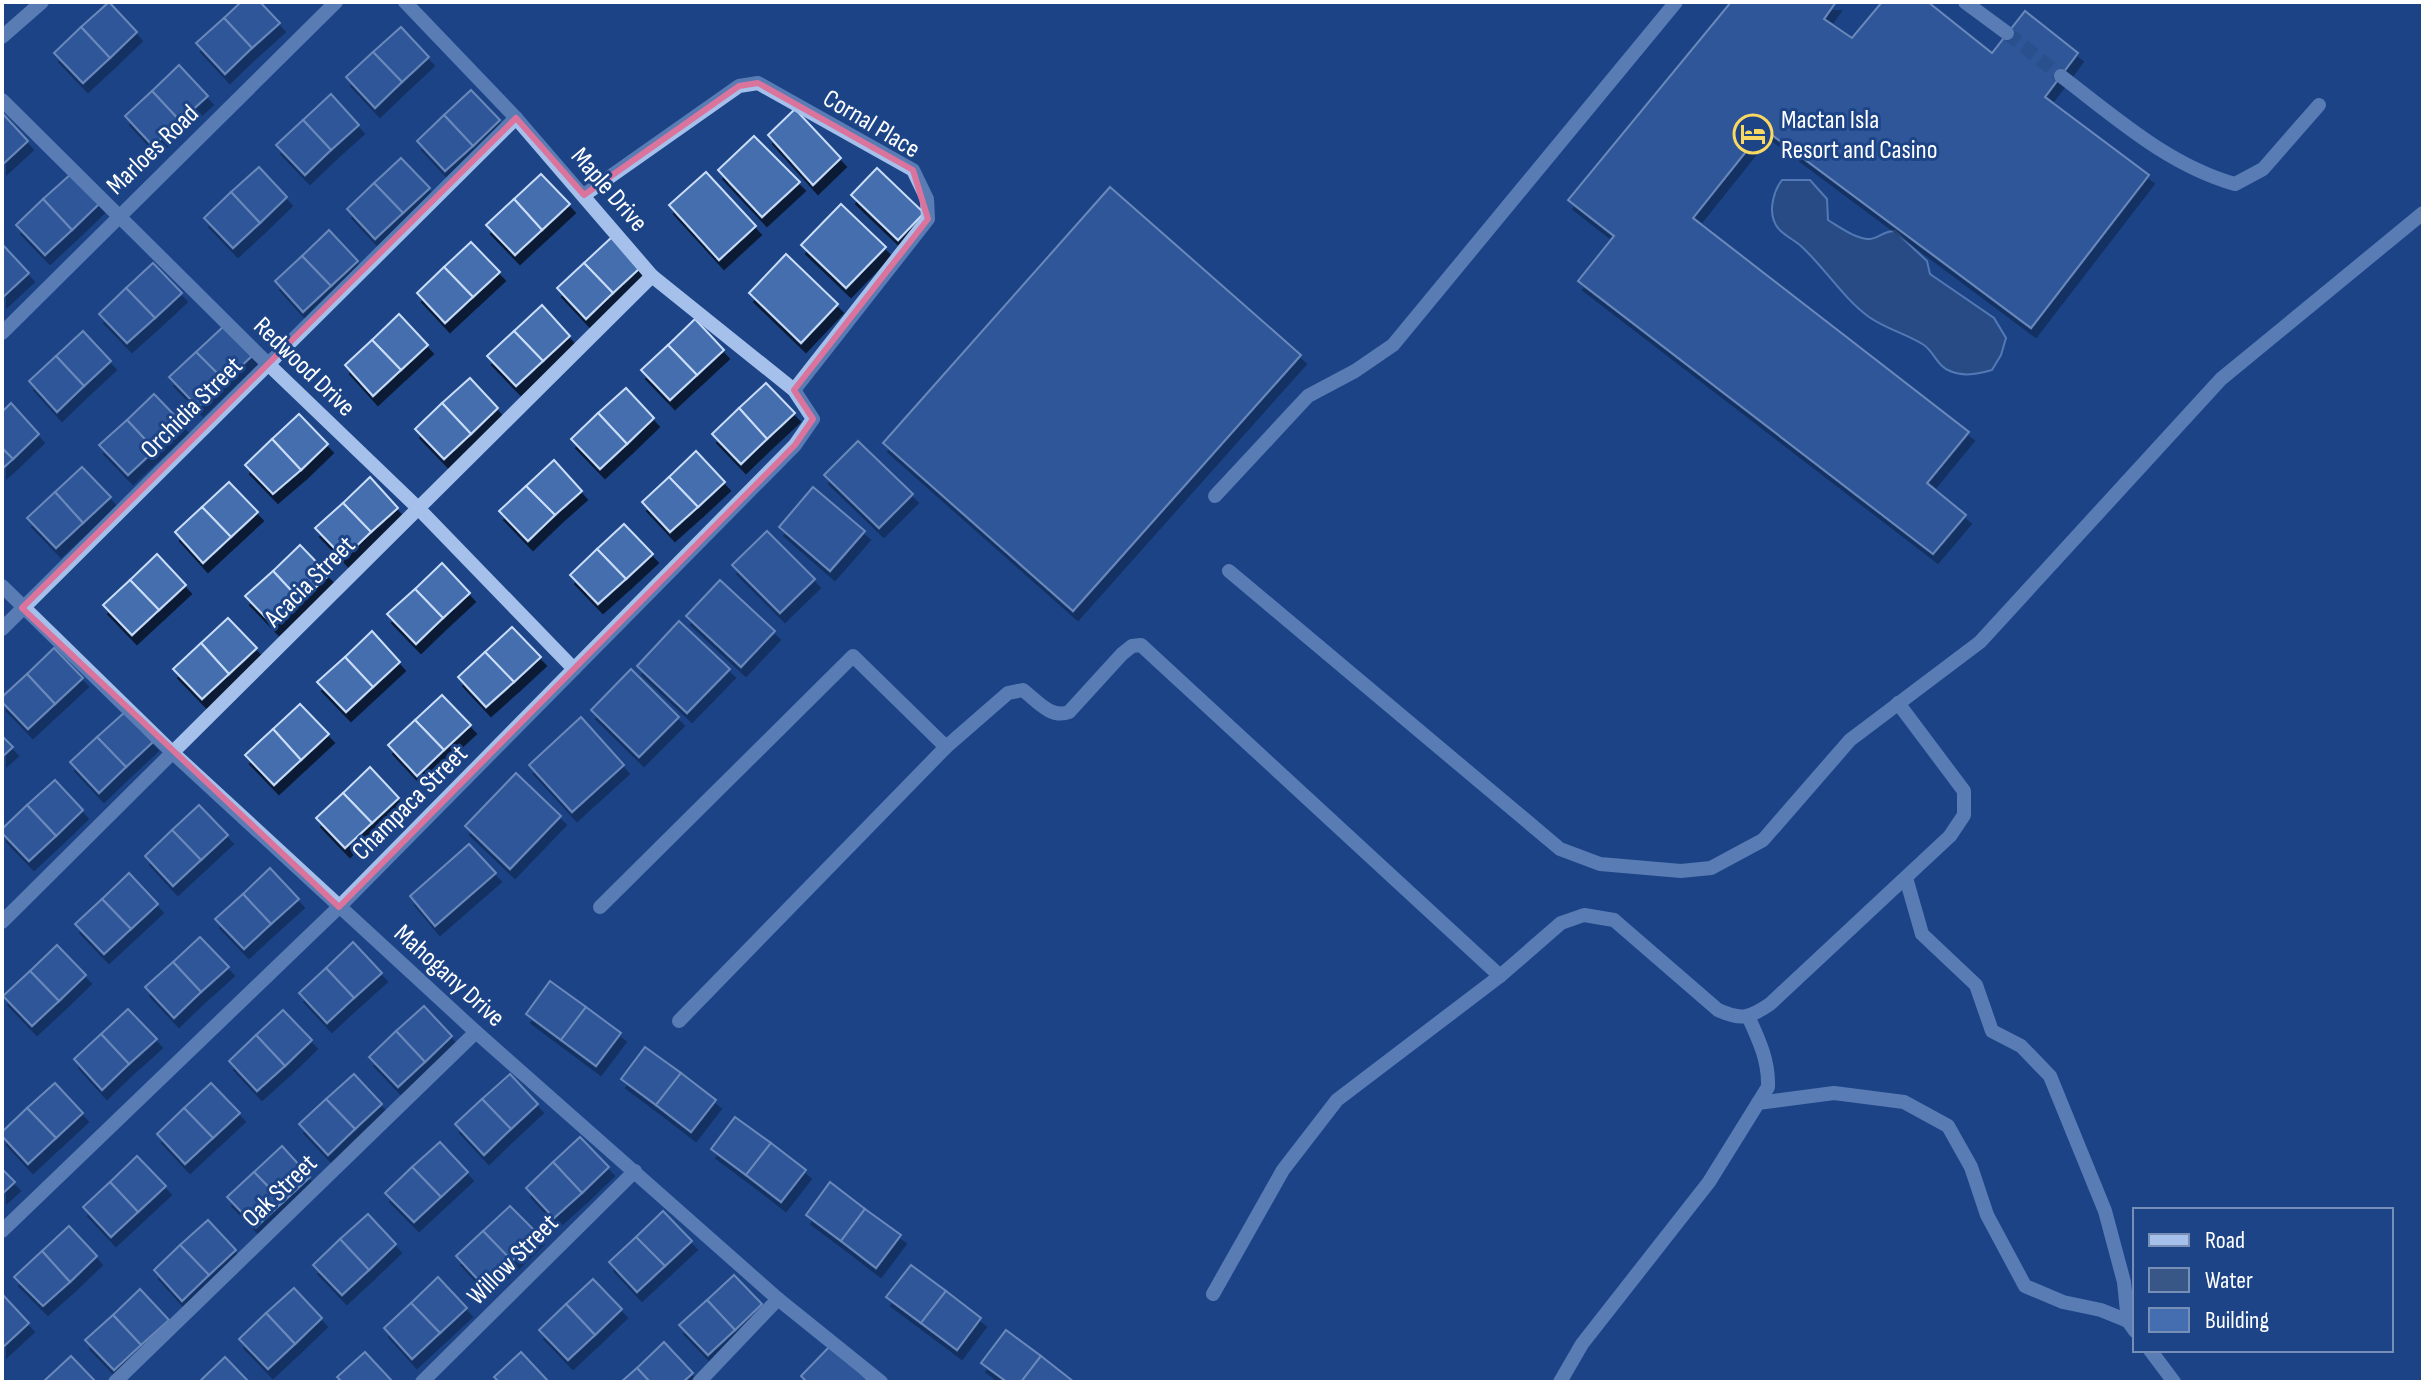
<svg xmlns="http://www.w3.org/2000/svg" width="2425" height="1384" font-family="'Sofia Sans Condensed',sans-serif">
<style>
.water{fill:#385686;stroke:#97baed;stroke-width:2}
.building{fill:#446eaf;stroke:#c9dcf8;stroke-width:2;filter:url(#shadow)}
.lines{fill:none;stroke-linecap:round;stroke-linejoin:round}
.minor-tunnel{stroke:#3e6098;stroke-width:14;stroke-dasharray:14 7;stroke-linecap:butt}
.minor{stroke:#a4c0eb;stroke-width:14}
.marked{fill:none;stroke:#da749d;stroke-width:6;stroke-linejoin:round}
.labels{text-anchor:middle;stroke-width:6;stroke-linejoin:round;paint-order:stroke}
.poi-label{font-size:26px;fill:#fff;stroke:#1c4486;text-anchor:start}
.street-label{font-size:26px;fill:#fff;stroke:#1c4486}
</style>
<defs>
<filter id="shadow"><feDropShadow dx="5" dy="9" stdDeviation="0" flood-color="#0009"/></filter>
</defs>
<rect width="100%" height="100%" fill="#1c4486"/>
<path class="water" d="M1782 180H1810L1827 199 1828 220C1838 226 1857 240 1870 239 1879 238 1883 231 1895 231L1927 261 1930 274 1994 318 2006 338 2001 355 1992 370C1977 374 1964 377 1950 371 1938 367 1934 352 1924 345 1907 334 1886 329 1869 317 1842 297 1825 268 1801 246 1792 238 1778 233 1774 221 1769 209 1774 190 1782 180Z"/>
<g class="building">
<path d="M109 2 137 32 110 58 81 27Z"/>
<path d="M241 2H260L280 23 252 48 224 18Z"/>
<path d="M1731 2H1836L1824 19 1852 38 1882 2H1928L1992 53 2025 11 2078 53 2045 97 2149 175 2031 328 1764 129 1693 218 1969 432 1927 483 1966 515 1933 554 1578 281 1614 236 1568 200Z"/>
<path d="M224 18 252 48 225 74 196 43Z"/>
<path d="M81 27 110 58 83 83 54 53Z"/>
<path d="M401 27 429 57 402 82 373 52Z"/>
<path d="M373 52 402 82 375 108 346 77Z"/>
<path d="M179 65 208 96 180 121 152 91Z"/>
<path d="M471 90 500 120 473 146 444 115Z"/>
<path d="M152 91 180 121 153 146 125 116Z"/>
<path d="M331 94 359 125 331 150 303 120Z"/>
<path d="M795 109 841 158 813 185 768 135Z"/>
<path d="M2 113 28 141 2 165Z"/>
<path d="M444 115 473 146 445 171 417 141Z"/>
<path d="M303 120 331 150 305 175 276 145Z"/>
<path d="M754 136 800 182 762 217 718 170Z"/>
<path d="M401 158 430 188 403 213 374 183Z"/>
<path d="M259 167 287 197 260 223 231 192Z"/>
<path d="M877 168 924 213 898 240 851 195Z"/>
<path d="M706 172 756 226 719 260 669 205Z"/>
<path d="M71 174 99 204 72 230 43 199Z"/>
<path d="M541 174 570 204 542 230 514 199Z"/>
<path d="M374 183 403 213 375 239 347 209Z"/>
<path d="M1110 187 1301 355 1073 611 883 443Z"/>
<path d="M231 192 260 223 233 248 204 218Z"/>
<path d="M43 199 72 230 45 255 16 225Z"/>
<path d="M514 199 542 230 515 255 486 225Z"/>
<path d="M841 204 886 247 846 288 801 245Z"/>
<path d="M329 230 358 261 331 286 302 256Z"/>
<path d="M612 237 640 268 613 293 584 263Z"/>
<path d="M471 242 500 272 473 297 444 267Z"/>
<path d="M2 244 29 273 2 298Z"/>
<path d="M786 254 838 304 801 343 749 293Z"/>
<path d="M302 256 331 286 303 312 275 281Z"/>
<path d="M153 263 182 293 155 318 126 288Z"/>
<path d="M584 263 613 293 586 319 557 288Z"/>
<path d="M444 267 473 297 445 323 417 293Z"/>
<path d="M126 288 155 318 127 343 99 314Z"/>
<path d="M542 305 570 336 543 361 514 331Z"/>
<path d="M399 314 428 345 401 370 372 340Z"/>
<path d="M695 319 724 350 697 375 668 345Z"/>
<path d="M224 326 252 356 225 381 196 352Z"/>
<path d="M83 331 111 361 84 386 56 356Z"/>
<path d="M514 331 543 361 516 386 487 356Z"/>
<path d="M372 340 401 370 373 396 345 365Z"/>
<path d="M668 345 697 375 670 400 641 370Z"/>
<path d="M196 352 225 381 198 407 169 377Z"/>
<path d="M56 356 84 386 57 412 29 381Z"/>
<path d="M470 378 498 408 471 434 442 403Z"/>
<path d="M766 383 795 413 767 439 739 408Z"/>
<path d="M626 388 654 418 627 444 598 413Z"/>
<path d="M154 394 183 424 155 450 127 420Z"/>
<path d="M11 403 39 434 13 459 2 448V412Z"/>
<path d="M442 403 471 434 444 459 415 429Z"/>
<path d="M739 408 767 439 741 464 712 434Z"/>
<path d="M598 413 627 444 600 469 571 439Z"/>
<path d="M299 414 328 444 301 470 272 439Z"/>
<path d="M127 420 155 450 128 475 99 445Z"/>
<path d="M272 439 301 470 273 494 245 465Z"/>
<path d="M858 441 913 494 879 528 824 475Z"/>
<path d="M2 448 13 459 2 469Z"/>
<path d="M696 451 725 482 698 507 669 477Z"/>
<path d="M554 460 582 491 555 515 526 486Z"/>
<path d="M82 467 111 497 83 523 55 492Z"/>
<path d="M370 477 398 508 371 532 343 503Z"/>
<path d="M669 477 698 507 670 532 642 502Z"/>
<path d="M229 482 258 512 231 537 202 507Z"/>
<path d="M526 486 555 515 528 541 499 511Z"/>
<path d="M813 487 865 531 830 571 779 527Z"/>
<path d="M55 492 83 523 56 548 27 518Z"/>
<path d="M343 503 371 532 344 558 315 528Z"/>
<path d="M202 507 231 537 203 563 175 532Z"/>
<path d="M624 524 653 554 626 579 597 549Z"/>
<path d="M767 531 815 579 780 613 732 565Z"/>
<path d="M300 545 329 575 301 601 273 571Z"/>
<path d="M597 549 626 579 598 604 570 575Z"/>
<path d="M157 554 186 585 159 610 130 580Z"/>
<path d="M442 563 470 593 443 618 415 589Z"/>
<path d="M273 571 301 601 274 626 245 596Z"/>
<path d="M130 580 159 610 132 635 103 605Z"/>
<path d="M720 580 775 631 741 667 686 616Z"/>
<path d="M415 589 443 618 416 644 387 614Z"/>
<path d="M228 618 257 648 229 674 201 643Z"/>
<path d="M679 621 730 669 687 713 637 666Z"/>
<path d="M512 627 541 657 514 682 485 652Z"/>
<path d="M372 631 400 662 373 687 345 657Z"/>
<path d="M201 643 229 674 202 699 173 669Z"/>
<path d="M54 648 83 678 55 704 27 674Z"/>
<path d="M485 652 514 682 486 707 458 677Z"/>
<path d="M345 657 373 687 346 712 317 682Z"/>
<path d="M631 669 679 717 639 757 591 710Z"/>
<path d="M27 674 55 704 28 729 2 702V697Z"/>
<path d="M442 695 471 725 444 750 415 720Z"/>
<path d="M300 704 329 734 301 760 273 729Z"/>
<path d="M125 712 153 742 126 767 97 737Z"/>
<path d="M581 717 624 765 572 812 529 765Z"/>
<path d="M415 720 444 750 417 776 388 745Z"/>
<path d="M273 729 301 760 274 785 245 755Z"/>
<path d="M2 736 13 747 2 757Z"/>
<path d="M97 737 126 767 99 793 70 762Z"/>
<path d="M370 767 399 798 372 823 343 793Z"/>
<path d="M516 773 561 816 510 869 465 826Z"/>
<path d="M55 780 83 810 56 836 27 805Z"/>
<path d="M343 793 372 823 345 848 316 818Z"/>
<path d="M27 805 56 836 29 861 2 833V829Z"/>
<path d="M199 805 228 835 201 860 172 830Z"/>
<path d="M172 830 201 860 173 886 145 856Z"/>
<path d="M469 844 496 873 435 926 410 896Z"/>
<path d="M270 868 299 899 271 924 243 894Z"/>
<path d="M129 873 158 904 131 929 102 899Z"/>
<path d="M243 894 271 924 244 949 215 919Z"/>
<path d="M102 899 131 929 104 954 75 924Z"/>
<path d="M200 937 229 967 201 992 173 962Z"/>
<path d="M353 942 382 973 354 998 326 968Z"/>
<path d="M57 945 86 975 59 1001 30 971Z"/>
<path d="M173 962 201 992 174 1018 145 987Z"/>
<path d="M326 968 354 998 327 1023 299 993Z"/>
<path d="M30 971 59 1001 32 1026 3 996Z"/>
<path d="M550 981 586 1007 561 1040 526 1014Z"/>
<path d="M424 1006 452 1036 425 1062 396 1031Z"/>
<path d="M586 1007 621 1033 596 1066 561 1040Z"/>
<path d="M128 1009 157 1039 129 1064 101 1034Z"/>
<path d="M283 1010 312 1040 285 1066 256 1035Z"/>
<path d="M396 1031 425 1062 398 1087 369 1057Z"/>
<path d="M101 1034 129 1064 102 1090 74 1059Z"/>
<path d="M256 1035 285 1066 257 1091 229 1061Z"/>
<path d="M645 1047 681 1073 656 1105 621 1079Z"/>
<path d="M681 1073 716 1100 691 1132 656 1105Z"/>
<path d="M354 1074 382 1104 355 1129 326 1099Z"/>
<path d="M510 1074 538 1104 511 1129 482 1099Z"/>
<path d="M55 1083 83 1113 56 1138 27 1108Z"/>
<path d="M211 1083 240 1113 213 1138 184 1108Z"/>
<path d="M326 1099 355 1129 328 1155 299 1124Z"/>
<path d="M482 1099 511 1129 484 1155 455 1124Z"/>
<path d="M27 1108 56 1138 28 1164 2 1136V1132Z"/>
<path d="M184 1108 213 1138 185 1164 157 1134Z"/>
<path d="M735 1117 771 1143 746 1175 711 1149Z"/>
<path d="M580 1137 609 1167 582 1193 553 1162Z"/>
<path d="M440 1142 468 1172 441 1197 412 1167Z"/>
<path d="M771 1143 806 1170 781 1202 746 1175Z"/>
<path d="M282 1146 310 1177 283 1202 254 1172Z"/>
<path d="M137 1156 166 1186 138 1212 110 1182Z"/>
<path d="M553 1162 582 1193 554 1218 526 1188Z"/>
<path d="M412 1167 441 1197 414 1222 385 1193Z"/>
<path d="M2 1169 15 1182 2 1194Z"/>
<path d="M254 1172 283 1202 256 1227 227 1197Z"/>
<path d="M110 1182 138 1212 111 1237 83 1207Z"/>
<path d="M830 1182 865 1209 841 1241 806 1215Z"/>
<path d="M510 1206 539 1235 512 1261 483 1231Z"/>
<path d="M865 1209 901 1235 876 1268 841 1241Z"/>
<path d="M663 1211 692 1241 665 1266 636 1237Z"/>
<path d="M368 1214 396 1244 369 1270 340 1239Z"/>
<path d="M208 1220 236 1250 209 1275 180 1245Z"/>
<path d="M69 1226 97 1256 70 1282 42 1251Z"/>
<path d="M483 1231 512 1261 484 1286 456 1256Z"/>
<path d="M636 1237 665 1266 637 1292 609 1262Z"/>
<path d="M340 1239 369 1270 342 1295 313 1265Z"/>
<path d="M180 1245 209 1275 182 1301 154 1270Z"/>
<path d="M42 1251 70 1282 43 1306 14 1277Z"/>
<path d="M911 1265 946 1291 921 1323 886 1297Z"/>
<path d="M734 1275 762 1304 735 1330 707 1300Z"/>
<path d="M438 1277 467 1308 440 1333 411 1303Z"/>
<path d="M593 1279 622 1309 595 1335 566 1304Z"/>
<path d="M294 1288 322 1318 295 1344 266 1313Z"/>
<path d="M140 1289 169 1320 141 1345 113 1315Z"/>
<path d="M946 1291 981 1318 957 1350 921 1323Z"/>
<path d="M2 1294 29 1323 2 1348Z"/>
<path d="M707 1300 735 1330 708 1355 679 1325Z"/>
<path d="M411 1303 440 1333 412 1359 384 1328Z"/>
<path d="M566 1304 595 1335 568 1360 539 1330Z"/>
<path d="M266 1313 295 1344 268 1369 239 1339Z"/>
<path d="M113 1315 141 1345 114 1370 85 1340Z"/>
<path d="M1006 1330 1041 1356 1021 1382H1007L981 1363Z"/>
<path d="M664 1342 693 1373 683 1382H650L637 1368Z"/>
<path d="M831 1345 870 1382H807L801 1376Z"/>
<path d="M365 1352 393 1382H342L337 1377Z"/>
<path d="M521 1352 549 1382H499L494 1377Z"/>
<path d="M71 1356 96 1382H45L44 1381Z"/>
<path d="M1041 1356 1074 1382H1021Z"/>
<path d="M225 1357 249 1382H199Z"/>
<path d="M637 1368 650 1382H621Z"/>
</g>
<g class="lines">
<path class="minor-tunnel" d="M2007 33 2061 76"/>
<g class="minor">
<path d="M1965 2 2007 33"/>
<path d="M2 37 42 2"/>
<path d="M2061 76C2115 117 2168 165 2235 184L2263 169 2319 105"/>
<path d="M2 100 268 364 417 507 574 669"/>
<path d="M584 195 739 86 758 83 913 170 927 199 928 219 794 390"/>
<path d="M2 333 336 2"/>
<path d="M1215 496 1308 396 1355 371 1393 345 1676 2"/>
<path d="M1229 571 1560 849 1600 864 1681 871 1711 868 1763 840 1850 740 1980 642 2221 379 2423 213"/>
<path d="M2 586 172 752 476 1032 778 1299 881 1382"/>
<path d="M2 629 516 118"/>
<path d="M1906 878 1922 934 1976 985 1992 1031 2021 1046 2050 1076 2105 1211 2124 1282 2128 1321"/>
<path d="M600 907 853 656 946 747"/>
<path d="M2 922 652 276"/>
<path d="M679 1021 946 747 1008 693 1023 690C1037 701 1051 719 1069 712L1122 654 1132 646 1141 645 1500 976"/>
<path d="M1758 1103 1834 1093 1904 1102 1948 1126 1971 1167 1987 1215 2025 1286 2063 1302 2101 1310 2128 1321 2135 1331"/>
<path d="M2 1231 339 907 795 445 813 419 794 390 652 276 516 118 405 2"/>
<path d="M1213 1294 1283 1170 1337 1100 1500 976 1561 923 1584 915 1614 920 1718 1010C1741 1020 1748 1019 1770 1004L1950 836 1964 815V791L1898 703"/>
<path d="M2150 1350 2174 1382"/>
<path d="M115 1382 476 1032"/>
<path d="M422 1382 635 1171"/>
<path d="M699 1382 778 1299"/>
<path d="M1560 1382 1582 1344 1709 1182 1768 1087C1769 1061 1759 1040 1748 1016"/>
</g>
</g>
<path d="M0 0H2425V1384H0ZM758 83 913 170 928 219 794 390 813 419 795 445 339 907 22 608 516 118 584 195 739 86Z" fill="#1c4486" fill-opacity=".55" fill-rule="evenodd"/>
<path class="marked" d="M758 83 913 170 928 219 794 390 813 419 795 445 339 907 22 608 516 118 584 195 739 86Z"/>
<defs>
<symbol id="hotel-ring" viewBox="-11 -11 22 22"><circle r="9.5" fill="#1c4486" stroke="#fbd862" stroke-width="1.5"/><path d="M-6-4.5h1.5V1H6V5H4.5V3h-9V5H-6ZM-4 0a1.8 1.8 0 1 1 3.6 0ZM.5 0V-2.5h3Q6-2.5 6 0Z" fill="#fbd862"/></symbol>
</defs>
<g fill-rule="evenodd">
<use href="#hotel-ring" x="1731" y="112" width="44" height="44"/>
</g>
<g class="labels">
<g class="poi-label">
<text x="1781" y="128">Mactan Isla<tspan x="1781" dy="30">Resort and Casino</tspan></text>
</g>
<g class="street-label">
<text transform="translate(872 123) rotate(31)" y="9">Cornal Place</text>
<text transform="translate(152 149) rotate(-44)" y="9">Marloes Road</text>
<text transform="translate(610 189) rotate(49)" y="9">Maple Drive</text>
<text transform="translate(305 366) rotate(44)" y="9">Redwood Drive</text>
<text transform="translate(191 407) rotate(-45)" y="9">Orchidia Street</text>
<text transform="translate(309 581) rotate(-45)" y="9">Acacia Street</text>
<text transform="translate(409 802) rotate(-45)" y="9">Champaca Street</text>
<text transform="translate(450 975) rotate(42)" y="9">Mahogany Drive</text>
<text transform="translate(279 1190) rotate(-44)" y="9">Oak Street</text>
<text transform="translate(512 1259) rotate(-45)" y="9">Willow Street</text>
</g>
</g>
<rect width="2425" height="1384" fill="none" stroke="#ffffff" stroke-width="8"/>
<rect x="2133" y="1208" width="260" height="144" fill="#1c4486" stroke="#778fb6" stroke-width="2"/>
<rect x="2149" y="1234" width="40" height="12" fill="#a4c0eb" stroke="#778fb6" stroke-width="2"/>
<text x="2205" y="1248" font-size="24" fill="#ffffff">Road</text>
<rect x="2149" y="1268" width="40" height="24" fill="#385686" stroke="#778fb6" stroke-width="2"/>
<text x="2205" y="1288" font-size="24" fill="#ffffff">Water</text>
<rect x="2149" y="1308" width="40" height="24" fill="#446eaf" stroke="#778fb6" stroke-width="2"/>
<text x="2205" y="1328" font-size="24" fill="#ffffff">Building</text>
</svg>
